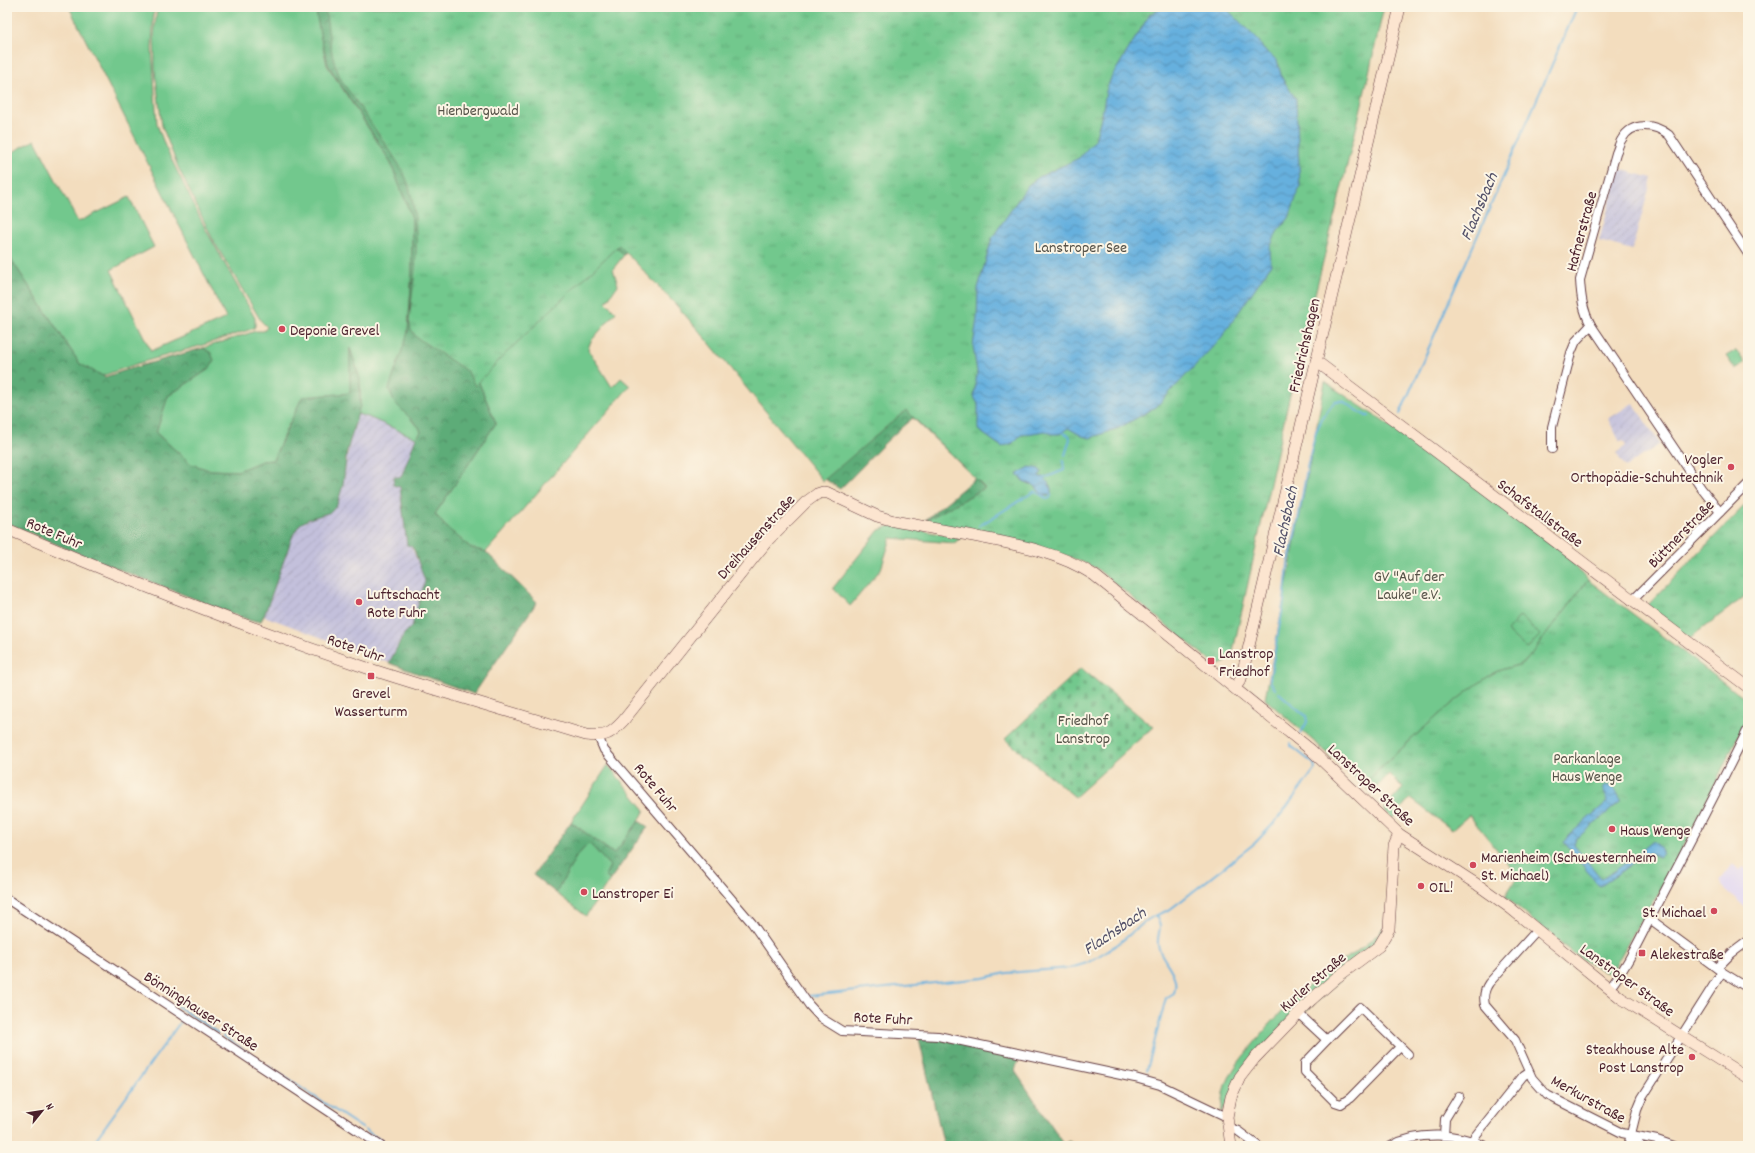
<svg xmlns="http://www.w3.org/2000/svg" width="1755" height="1153" font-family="Dekko,sans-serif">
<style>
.built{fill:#dfd4f4}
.industrial{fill:url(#industrial-furrows)}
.green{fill:#72c88d;stroke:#5e745c}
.forest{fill:url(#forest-crowns);stroke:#546652}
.cemetery{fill:url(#cemetery-stones);stroke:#5e745c}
.park{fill:url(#park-tufts);stroke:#5e745c}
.water{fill:url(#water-waves);stroke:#586884}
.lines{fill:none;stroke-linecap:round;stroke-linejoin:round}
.stream{stroke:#66b0de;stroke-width:2}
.street-casing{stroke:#633c41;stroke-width:10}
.secondary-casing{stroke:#633c41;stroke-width:12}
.street{stroke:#fff;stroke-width:8}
.secondary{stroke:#fce5d0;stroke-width:11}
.poi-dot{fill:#d1495b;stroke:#fcf5e5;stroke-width:1.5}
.labels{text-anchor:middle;stroke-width:4;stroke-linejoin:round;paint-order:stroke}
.park-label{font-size:16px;fill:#565248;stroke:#fcf5e5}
.street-label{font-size:16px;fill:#4a1f2b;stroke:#fcf5e5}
.poi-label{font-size:16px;fill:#4a1f2b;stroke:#fcf5e5;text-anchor:start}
.water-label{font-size:17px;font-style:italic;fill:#54526a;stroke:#fcf5e5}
</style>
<defs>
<pattern id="industrial-furrows" width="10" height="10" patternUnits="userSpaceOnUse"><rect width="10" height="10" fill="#c3c0db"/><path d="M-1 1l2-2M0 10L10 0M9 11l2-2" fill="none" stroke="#a9a5bc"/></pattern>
<pattern id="forest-crowns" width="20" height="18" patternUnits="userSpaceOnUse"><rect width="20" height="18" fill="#5dac78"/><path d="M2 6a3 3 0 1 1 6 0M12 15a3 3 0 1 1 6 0" fill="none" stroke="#4f8b63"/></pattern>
<pattern id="cemetery-stones" width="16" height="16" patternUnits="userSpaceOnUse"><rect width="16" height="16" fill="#72c88d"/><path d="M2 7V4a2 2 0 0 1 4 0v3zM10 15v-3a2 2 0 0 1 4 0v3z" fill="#64ab7a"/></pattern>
<pattern id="park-tufts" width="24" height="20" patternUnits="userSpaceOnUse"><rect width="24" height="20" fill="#72c88d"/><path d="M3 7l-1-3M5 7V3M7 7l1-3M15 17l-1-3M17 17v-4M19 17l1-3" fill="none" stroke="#64ab7a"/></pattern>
<pattern id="water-waves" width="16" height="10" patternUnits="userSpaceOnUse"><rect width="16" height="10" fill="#66b0de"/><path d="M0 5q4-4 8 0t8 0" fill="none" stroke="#568fb4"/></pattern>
</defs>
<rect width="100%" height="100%" fill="#fcf5e5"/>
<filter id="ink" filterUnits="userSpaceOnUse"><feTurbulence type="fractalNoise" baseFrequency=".025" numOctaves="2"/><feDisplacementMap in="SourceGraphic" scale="8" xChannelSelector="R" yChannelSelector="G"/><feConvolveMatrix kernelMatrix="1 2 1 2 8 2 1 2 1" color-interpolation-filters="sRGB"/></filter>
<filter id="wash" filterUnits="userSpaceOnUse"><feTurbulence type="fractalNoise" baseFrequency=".012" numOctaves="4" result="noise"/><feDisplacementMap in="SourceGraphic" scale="16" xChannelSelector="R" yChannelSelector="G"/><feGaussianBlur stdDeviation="0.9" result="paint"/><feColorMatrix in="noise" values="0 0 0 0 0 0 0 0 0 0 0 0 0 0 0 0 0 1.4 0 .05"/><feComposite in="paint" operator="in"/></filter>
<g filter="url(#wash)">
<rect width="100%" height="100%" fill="#f3ddbe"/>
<path class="built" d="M1732 864 1740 870 1743 867 1748 870V910L1722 886 1719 881Z"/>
<g class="industrial">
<path d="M1619 169 1652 178 1632 250 1599 241Z"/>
<path d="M1633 403 1660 444 1625 467 1616 453 1626 446 1623 441 1620 442 1608 419Z"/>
<path d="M357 414 368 417 416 438 401 477 393 485 400 486 402 507 411 546 426 581 412 627 404 634 389 663 264 616 293 535 300 524 337 505 343 485 350 437Z"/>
</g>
<g class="green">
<path d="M69 7H154L152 48 157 124 165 146 205 228 255 318V327L252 329 203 345 136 364 102 376 80 364 7 253V155L35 140 78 222 129 197 154 247 111 270 151 351 226 318Z"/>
<path d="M157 7H316L321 38 327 65 390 161 412 218V271L408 332 412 421 419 427 421 432 416 438 368 417 357 414C365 392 358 370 350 349L351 393 289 423 273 460 262 461 238 471 209 470 191 464 156 433 168 396 209 369 211 353 203 348 256 331H264L267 327 261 321 213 240 178 167 162 126 155 71 154 35Z"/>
<path d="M564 196 624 255 613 269 618 285 606 302 616 312 591 341 588 349 612 387 621 378 630 386 486 552 471 548 445 526 435 514 496 423 473 369Z"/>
<path d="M1325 382 1486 491 1558 545 1588 580 1526 661C1515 668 1501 668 1492 674 1445 705 1405 746 1363 784L1265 699Z"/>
<path d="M893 525 961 538 954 543 891 538 881 569 850 606 833 588 879 530Z"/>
<path d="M608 765 645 810 639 821 614 854 571 822Z"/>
<path d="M589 842 610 866 605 876 610 880 586 916 556 893 576 857Z"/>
<path d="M1384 927 1389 929 1363 959 1254 1059 1221 1114C1223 1102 1223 1090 1229 1078 1235 1065 1246 1053 1255 1042 1277 1015 1301 990 1329 970 1348 956 1369 946 1384 927Z"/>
</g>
<g class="forest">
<path d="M315 7H794L635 244 624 255 564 196 473 369 496 423 435 514 445 526 471 548 486 552 537 602 474 694 389 663 404 634 412 626 425 581 414 550 411 546 407 545 400 487 393 485 394 477H401L416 438 421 432 419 427 394 402 389 389 408 332 412 271V218L390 161 328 65 321 39Z"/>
<path d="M7 253 80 364 105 377 126 370 203 348 211 353 214 360 209 369 168 396 156 433 191 464 209 470 238 471 262 461 273 460 302 397 350 393V348L360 379V406L347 451 343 485 337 505 331 512 309 519 300 524 293 535 264 616 261 621H251L67 549 7 523Z"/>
<path d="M910 385 985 488 923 522 975 478 913 418C886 439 865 465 840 489L825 479 802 447Z"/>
<path d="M639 821 648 827 610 880 605 876 610 866 589 843 576 857 556 893 533 875 571 822 614 854Z"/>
<path d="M918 1035 1020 1054 1015 1071 1064 1144 1070 1141 1076 1146H944Z"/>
</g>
<path class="cemetery" d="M1081 668 1153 727 1075 797 1005 739Z"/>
<g class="park">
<path d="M325 7H1384L1358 121 1288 403 1233 651 1226 662 1217 666 1096 568 1065 555 923 522 985 488 906 410 823 481 707 340 677 306 619 245 504 355 475 386 468 372 416 337 411 329 409 320C415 274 422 228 408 183 402 167 391 152 381 138 369 120 356 101 343 83 330 59 329 33 325 7Z"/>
<path d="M1736 350 1745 363 1735 369 1726 356Z"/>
<path d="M1748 502V594L1687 640 1644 609Z"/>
<path d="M1588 580 1748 701V715L1713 788 1665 883 1633 934 1612 972C1588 973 1525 913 1505 896L1518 876 1469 815 1452 830 1410 798 1392 819 1384 809 1403 788 1389 774 1371 793 1364 784C1405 746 1445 705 1492 674 1501 668 1515 668 1526 661Z"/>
<path d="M1520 616 1540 635 1527 649 1507 631Z"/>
</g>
<g class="water">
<path d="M1166 7H1225L1259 41 1263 49 1277 60 1282 78 1296 99 1300 186 1289 218 1277 232 1270 248 1271 265 1221 338 1156 407 1119 428 1090 438 1082 436 1068 428 1060 434H1052L1045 431 1021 435 1013 443 1002 447 978 430V404L974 397 977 372 973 346 977 318 978 288 992 238 1028 185 1039 177 1079 158 1095 140 1102 114 1106 91 1111 78 1150 14Z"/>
<path d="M1030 467 1039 469 1042 473 1039 475 1040 477H1044L1051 487V495L1043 496 1035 486 1023 481 1017 474Z"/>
<path d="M1605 785C1613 786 1621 795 1620 802L1576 839 1574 845 1601 878 1606 877 1631 859 1634 862 1601 886 1598 885 1564 842 1568 836 1607 802V799L1602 788Z"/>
<path d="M1653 841 1660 847 1663 854 1658 857 1649 853 1641 856 1640 852Z"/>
</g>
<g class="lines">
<g class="stream">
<path d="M1400 414 1577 7"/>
<path d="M1063 433 1069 435 1070 439 1065 455"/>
<path d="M1045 478 1064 470 1063 461"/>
<path d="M979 526 1035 491 1047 499 1050 498 1051 495"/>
<path d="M1275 689 1270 681V677L1284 601 1288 565 1298 520 1308 463 1316 431 1323 417 1335 401H1343L1366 416H1369"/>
<path d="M1279 693 1306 716 1307 722 1300 734"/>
<path d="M809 996 983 978 1007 973 1070 968 1087 963 1118 944 1146 921 1154 916 1169 910 1181 901 1255 843 1276 821 1315 769 1314 764 1291 746V744"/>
<path d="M174 1004 218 1033"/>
<path d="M223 1036 262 1062"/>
<path d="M268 1066 362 1128"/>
<path d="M1147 1070 1166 998 1174 993C1180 975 1165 964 1159 949 1156 941 1159 935 1160 927 1160 924 1157 919 1156 915"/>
<path d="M365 1130 389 1146"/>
<path d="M91 1146 181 1021"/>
</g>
</g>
</g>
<g filter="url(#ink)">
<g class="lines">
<defs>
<g id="street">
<path d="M1552 449V427L1571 353 1576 341 1591 325"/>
<path d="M1720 512 1701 488 1591 325C1583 311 1581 297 1580 280L1616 153C1618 149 1619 143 1622 139 1632 121 1655 124 1669 135L1748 254"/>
<path d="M1632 601 1748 484"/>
<path d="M598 736 604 750 752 923 809 1005 821 1018 842 1031 938 1036 1135 1078 1160 1085 1227 1117"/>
<path d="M7 899 381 1146"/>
<path d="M1650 919 1722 972 1748 988"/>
<path d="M1537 930 1489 983C1484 990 1483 996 1485 1005L1515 1040 1532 1078 1547 1095 1622 1133 1657 1140 1674 1146"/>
<path d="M1717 968 1732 953 1748 941"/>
<path d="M1609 989C1630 963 1643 931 1659 902 1689 845 1719 787 1748 729"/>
<path d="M1298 1013 1327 1040 1360 1007 1408 1054"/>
<path d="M1327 1040 1305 1063V1072L1335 1102 1341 1104 1350 1098 1400 1047"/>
<path d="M1228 1127 1238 1131 1258 1146"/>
<path d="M1444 1136 1445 1119 1459 1096"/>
<path d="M1631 1136 1641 1146"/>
<path d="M1472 1140 1523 1076 1529 1072"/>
<path d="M1391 1146C1417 1131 1459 1133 1485 1146"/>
<path d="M1628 1146 1637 1110 1642 1098 1722 972"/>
</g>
<g id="secondary">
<path d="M1316 361 1748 687"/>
<path d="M7 529C126 580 250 629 373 670 444 693 515 713 586 735 605 737 610 735 623 721L768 540 806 502 817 494 823 492 828 493 877 516 894 521C917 525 940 530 963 534 1008 543 1056 550 1094 575L1311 750 1399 834 1478 885 1509 907 1621 998 1748 1078"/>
<path d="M1235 688 1241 679 1253 629 1400 7"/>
<path d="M1231 1146 1227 1117 1231 1097 1240 1077 1254 1059 1311 1000 1336 978 1379 946 1389 929 1394 846 1399 834"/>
</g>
</defs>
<use href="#street" class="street-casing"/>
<use href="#secondary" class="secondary-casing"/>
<use href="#street" class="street"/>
<use href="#secondary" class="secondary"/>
</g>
</g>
<g class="poi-dot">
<circle cx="282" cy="329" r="4"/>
<circle cx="1731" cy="467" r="4"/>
<circle cx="359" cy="602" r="4"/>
<rect x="1207" y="657" width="8" height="8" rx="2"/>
<rect x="367" y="672" width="8" height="8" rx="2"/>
<circle cx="1612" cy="829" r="4"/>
<circle cx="1473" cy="865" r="4"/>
<circle cx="1421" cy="886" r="4"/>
<circle cx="584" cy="892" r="4"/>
<circle cx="1714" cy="911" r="4"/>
<rect x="1638" y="949" width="8" height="8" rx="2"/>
<circle cx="1692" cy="1057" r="4"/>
</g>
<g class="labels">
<g class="park-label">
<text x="478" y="115">Hienbergwald</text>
<text x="1081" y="252">Lanstroper See</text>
<text x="1409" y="581">GV "Auf der<tspan x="1409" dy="18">Lauke" e.V.</tspan></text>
<text x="1083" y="725">Friedhof<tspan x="1083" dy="18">Lanstrop</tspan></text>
<text x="1587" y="763">Parkanlage<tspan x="1587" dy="18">Haus Wenge</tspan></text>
</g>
<g class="street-label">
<text transform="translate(1580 231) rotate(-75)" y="6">Hafnerstraße</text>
<text transform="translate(1303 345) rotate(-77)" y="6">Friedrichshagen</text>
<text transform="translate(1541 512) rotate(37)" y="6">Schafstallstraße</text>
<text transform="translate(55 532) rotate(23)" y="6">Rote Fuhr</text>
<text transform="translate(1680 533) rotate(-46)" y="6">Büttnerstraße</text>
<text transform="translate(755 536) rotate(-48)" y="6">Dreihausenstraße</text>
<text transform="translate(356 647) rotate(19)" y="6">Rote Fuhr</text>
<text transform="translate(1372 784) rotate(43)" y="6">Lanstroper Straße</text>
<text transform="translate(657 787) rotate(50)" y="6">Rote Fuhr</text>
<text transform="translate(1628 979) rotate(36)" y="6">Lanstroper Straße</text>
<text transform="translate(1312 981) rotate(-41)" y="6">Kurler Straße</text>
<text transform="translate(202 1010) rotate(33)" y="6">Bönninghauser Straße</text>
<text transform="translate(883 1017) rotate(3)" y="6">Rote Fuhr</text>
<text transform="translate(1589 1098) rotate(29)" y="6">Merkurstraße</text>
</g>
<g class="poi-label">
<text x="290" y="335">Deponie Grevel</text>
<text x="1723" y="464" text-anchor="end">Vogler<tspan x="1723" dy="18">Orthopädie-Schuhtechnik</tspan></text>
<text x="367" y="599">Luftschacht<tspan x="367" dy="18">Rote Fuhr</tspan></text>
<text x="1219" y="658">Lanstrop<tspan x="1219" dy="18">Friedhof</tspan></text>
<text x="371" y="698" text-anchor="middle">Grevel<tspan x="371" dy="18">Wasserturm</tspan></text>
<text x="1620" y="835">Haus Wenge</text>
<text x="1481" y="862">Marienheim (Schwesternheim<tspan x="1481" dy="18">St. Michael)</tspan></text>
<text x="1429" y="892">OIL!</text>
<text x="592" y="898">Lanstroper Ei</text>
<text x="1706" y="917" text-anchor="end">St. Michael</text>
<text x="1650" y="959">Alekestraße</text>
<text x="1684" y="1054" text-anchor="end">Steakhouse Alte<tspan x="1684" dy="18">Post Lanstrop</tspan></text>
</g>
<g class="water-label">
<text transform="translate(1478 206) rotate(-67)" y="6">Flachsbach</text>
<text transform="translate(1284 521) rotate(-78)" y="6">Flachsbach</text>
<text transform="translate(1114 930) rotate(-34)" y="6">Flachsbach</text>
</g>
</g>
<rect width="1755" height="1153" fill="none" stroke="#fcf5e5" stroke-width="24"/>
<g transform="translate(42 1111) rotate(60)" stroke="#fcf5e5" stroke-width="3" paint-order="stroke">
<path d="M0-3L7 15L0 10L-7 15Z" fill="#4a1f2b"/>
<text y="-6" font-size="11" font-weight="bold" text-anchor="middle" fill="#4a1f2b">N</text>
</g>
</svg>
